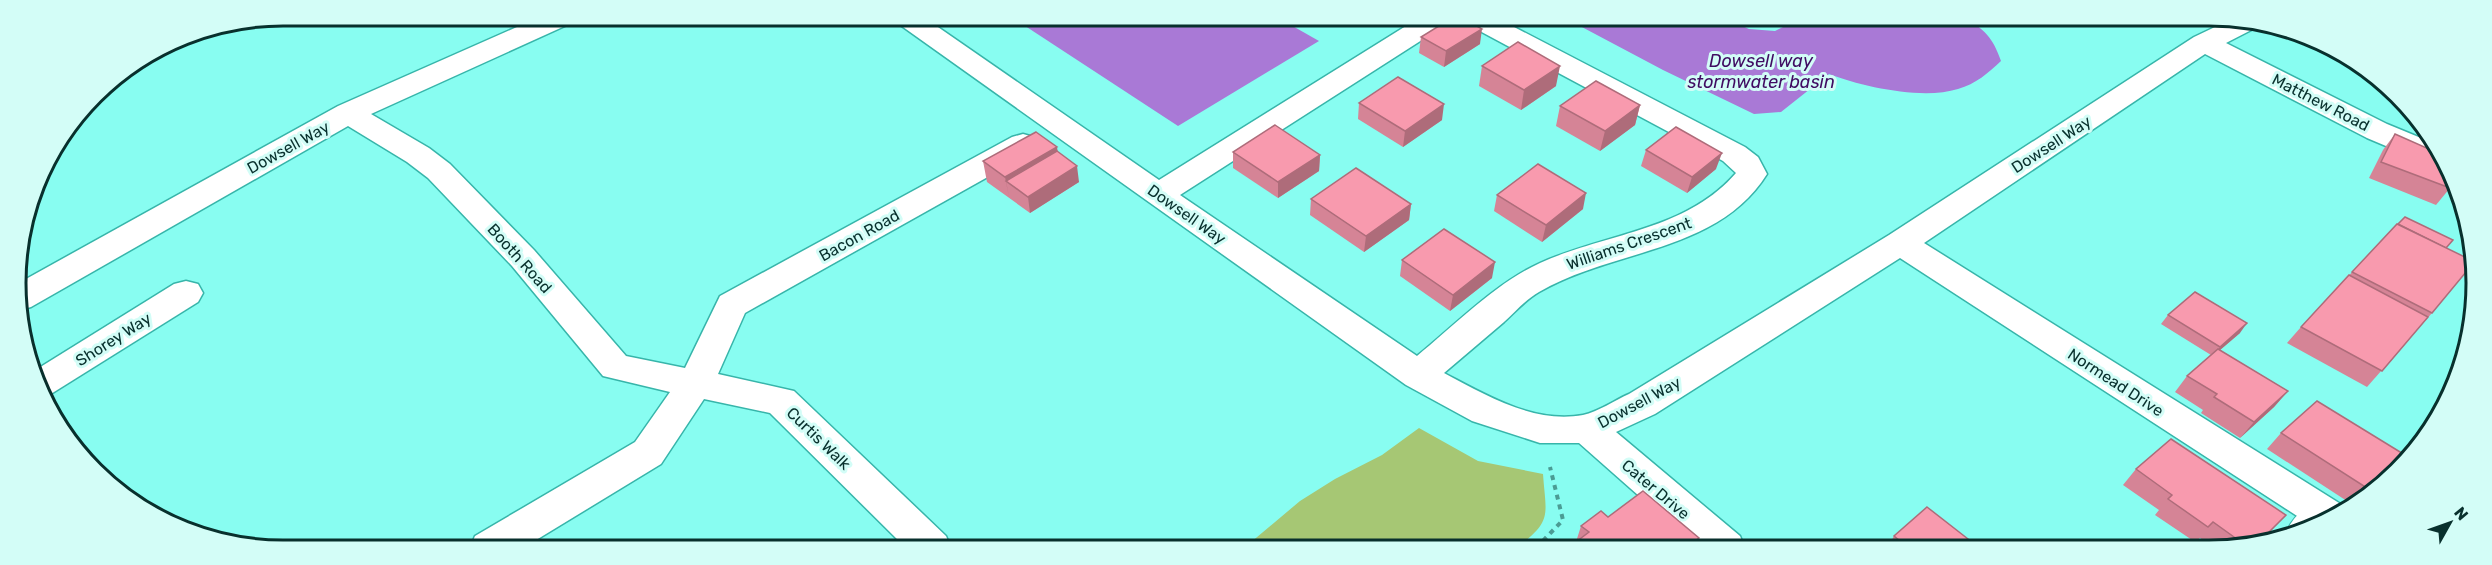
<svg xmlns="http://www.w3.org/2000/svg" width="2492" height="565" font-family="Rubik,sans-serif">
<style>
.green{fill:#a6c774}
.water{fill:#a979d6}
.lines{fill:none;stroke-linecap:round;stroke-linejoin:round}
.service-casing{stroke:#37b5aa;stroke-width:2}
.minor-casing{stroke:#37b5aa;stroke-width:3}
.path{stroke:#4b9c94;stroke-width:4;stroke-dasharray:5 5;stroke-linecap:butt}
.service{fill:#fff;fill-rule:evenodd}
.minor{fill:#fff;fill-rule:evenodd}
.wall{fill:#d58496}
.shaded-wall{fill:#ae6c7a}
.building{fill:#f89aae;stroke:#ae6c7a;stroke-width:1.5}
.labels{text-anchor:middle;stroke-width:6;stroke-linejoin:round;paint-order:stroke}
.street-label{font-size:16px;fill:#08302d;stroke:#d3fdf7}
.water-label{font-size:18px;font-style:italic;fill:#400c62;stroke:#d3fdf7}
.rim{fill:none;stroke:#08302d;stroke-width:3}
</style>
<rect width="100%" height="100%" fill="#88fdf1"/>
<path class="green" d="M1419 428 1478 461 1543 474C1546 516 1553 521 1516 548H1244L1300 501 1335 479 1382 455Z"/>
<g class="water">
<path d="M1010 16H1275L1319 41 1178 126Z"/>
<path d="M1563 17H1723L1749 29 1775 31 1803 17H1963C1985 29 1993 38 2001 61 1988 73 1976 84 1958 89 1923 100 1863 87 1829 74L1781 112 1754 114 1663 70Z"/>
</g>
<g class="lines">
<defs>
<path id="service" d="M2321 500 2331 503 2336 512 2332 519 2289 534 2287 530C2294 516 2306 505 2321 500Z"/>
<g id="minor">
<path d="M544 15H580L576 21 371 114 429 148 450 164 534 250 626 356 685 368 720 296 1012 137 1023 134 1034 137 1038 144 1034 151 745 313 718 374 794 391 946 536 951 548H906L770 413 704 399 661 464 523 548H470L475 536 635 442 670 392 603 376 512 266 428 178 407 162 348 126 31 307 20 310 17 284 338 106Z"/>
<path d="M892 16H922L1159 180 1422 16H1454L1450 22 1180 195 1417 356C1455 325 1496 283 1540 263 1606 233 1686 231 1736 173L1723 161 1463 22 1459 16H1493L1745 147 1758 157 1767 174C1718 253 1612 249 1539 292 1525 300 1515 312 1504 322 1484 339 1464 356 1444 373 1486 395 1533 424 1583 415 1598 412 1615 400 1629 394L1889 235 2194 37 2236 17H2245L2263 24 2226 43 2387 124 2433 143 2443 163 2435 165 2424 162 2367 138 2205 54 1924 243 2347 508 2328 523 2314 527 1900 258 1655 414 1616 432 1740 536 1745 548H1698L1579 443H1540L1472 421 1406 385 896 22Z"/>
<path d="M186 281 198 284 203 293 198 302 46 397 34 371 174 284Z"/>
</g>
</defs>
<use href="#service" class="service-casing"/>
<use href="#minor" class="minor-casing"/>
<path class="path" d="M1536 548 1563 520 1550 467"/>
<use href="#service" class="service"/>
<use href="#minor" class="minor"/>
</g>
<g class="wall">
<path d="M1421 37 1480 44 1444 67 1419 53Z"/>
<path d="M1482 66 1556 86 1521 110 1479 86Z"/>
<path d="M1359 103 1442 120 1403 147 1358 119Z"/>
<path d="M1640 105 1635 125 1600 151 1556 126 1560 106Z"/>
<path d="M2395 134 2450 188 2436 205 2369 178 2383 150Z"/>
<path d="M1057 147V151L1079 182 1030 213 987 182 983 161Z"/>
<path d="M1646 150 1716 169 1687 193 1641 166Z"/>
<path d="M1233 152 1320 155 1319 171 1278 198 1233 168Z"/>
<path d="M1497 195 1583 209 1542 242 1494 211Z"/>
<path d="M1311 199 1411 204 1409 220 1364 252 1310 215Z"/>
<path d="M2397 224 2446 248 2432 313 2367 387 2287 343 2301 327Z"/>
<path d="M1402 260 1492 278 1450 311 1400 276Z"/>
<path d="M2168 315 2240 333 2220 350 2288 391 2274 407 2240 438 2201 413 2203 410 2175 392 2187 376 2211 355 2161 324Z"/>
<path d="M2281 433 2405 455 2362 498 2353 505 2267 449Z"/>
<path d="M2136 469 2258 544 2244 548H2214L2200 538 2195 542 2155 515 2159 510 2123 485Z"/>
<path d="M1608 517 1699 538 1695 548H1568L1576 542 1581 526Z"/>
<path d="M1894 536 1976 548H1893L1889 545Z"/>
</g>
<g class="shaded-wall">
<path d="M1482 29 1480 44 1444 67 1446 51Z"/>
<path d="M1560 66 1556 86 1521 110 1524 90Z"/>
<path d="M1444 104 1442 120 1403 147 1405 131Z"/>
<path d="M1640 105 1635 125 1600 151 1605 131Z"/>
<path d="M1057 147 1060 167 1006 181 1009 197 1005 177Z"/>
<path d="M1722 153 1716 169 1687 193 1692 177Z"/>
<path d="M1320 155 1319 171 1278 198V182Z"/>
<path d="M1077 166 1079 182 1030 213 1028 197Z"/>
<path d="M1586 193 1583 209 1542 242 1546 225Z"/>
<path d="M1411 204 1409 220 1364 252 1366 236Z"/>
<path d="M1495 262 1492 278 1450 311 1453 295Z"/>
<path d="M2247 323 2240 333 2213 356 2220 347Z"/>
<path d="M2288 391 2274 407 2240 438 2254 422Z"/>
<path d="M1699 538 1695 548H1686Z"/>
</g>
<g class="building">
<path d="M1455 16H1460L1482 29 1446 51 1421 37Z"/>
<path d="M1518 42 1560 66 1524 90 1482 66Z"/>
<path d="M1398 77 1444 104 1405 131 1359 103Z"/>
<path d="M1596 81 1640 105 1605 131 1560 106Z"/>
<path d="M1275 125 1320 155 1278 182 1233 152Z"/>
<path d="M1676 127 1722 153 1692 177 1646 150Z"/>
<path d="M1036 132 1057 147 1005 177 983 161Z"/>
<path d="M2395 134 2438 153 2453 182 2450 188 2381 162Z"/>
<path d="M1057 151 1077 166 1028 197 1006 181Z"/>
<path d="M1538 164 1586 193 1546 225 1497 195Z"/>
<path d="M1356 168 1411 204 1366 236 1311 199Z"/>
<path d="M2405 217 2453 240 2446 248 2398 224Z"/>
<path d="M2397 224 2471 260V266L2432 313 2352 272Z"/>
<path d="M1444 229 1495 262 1453 295 1402 260Z"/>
<path d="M2349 275 2428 317 2382 371 2301 327Z"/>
<path d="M2195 292 2247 323 2220 347 2168 315Z"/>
<path d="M2218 349 2288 391 2254 422 2214 397 2217 394 2187 376Z"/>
<path d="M2317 401 2405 455 2370 490 2281 433Z"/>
<path d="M2171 439 2286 515 2257 544 2248 547 2213 522 2208 527 2168 499 2172 495 2136 469Z"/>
<path d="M1643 491 1699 538 1686 548H1568L1589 532 1581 526 1601 511 1608 517Z"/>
<path d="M1927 507 1977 546 1975 548H1909L1894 536Z"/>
</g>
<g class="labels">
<g class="street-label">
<text transform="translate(2321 102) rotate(27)" y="6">Matthew Road</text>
<text transform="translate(2051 144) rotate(-33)" y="6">Dowsell Way</text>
<text transform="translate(288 147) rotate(-29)" y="6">Dowsell Way</text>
<text transform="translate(1187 214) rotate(35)" y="6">Dowsell Way</text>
<text transform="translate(859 235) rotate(-29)" y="6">Bacon Road</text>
<text transform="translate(1629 243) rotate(-19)" y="6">Williams Crescent</text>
<text transform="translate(520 258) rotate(48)" y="6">Booth Road</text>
<text transform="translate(113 339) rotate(-32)" y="6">Shorey Way</text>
<text transform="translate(2116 382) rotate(33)" y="6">Normead Drive</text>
<text transform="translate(1639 402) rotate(-28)" y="6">Dowsell Way</text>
<text transform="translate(819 438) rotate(44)" y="6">Curtis Walk</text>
<text transform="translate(1656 489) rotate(40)" y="6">Cater Drive</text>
</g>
<g class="water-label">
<text x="1761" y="67">Dowsell way<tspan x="1761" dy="21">stormwater basin</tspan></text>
</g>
</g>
<path d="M0 0H2492V565H0ZM283 26H2209A257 257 0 0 1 2466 283V283A257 257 0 0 1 2209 540H283A257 257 0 0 1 26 283V283A257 257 0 0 1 283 26Z" fill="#d3fdf7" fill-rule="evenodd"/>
<path class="rim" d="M283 26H2209A257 257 0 0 1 2466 283V283A257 257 0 0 1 2209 540H283A257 257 0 0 1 26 283V283A257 257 0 0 1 283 26Z"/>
<g transform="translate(2450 523) rotate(50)" stroke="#d3fdf7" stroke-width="4.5" paint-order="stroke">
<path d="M0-4.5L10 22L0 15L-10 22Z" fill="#08302d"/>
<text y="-9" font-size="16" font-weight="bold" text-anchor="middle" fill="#08302d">N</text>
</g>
</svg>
